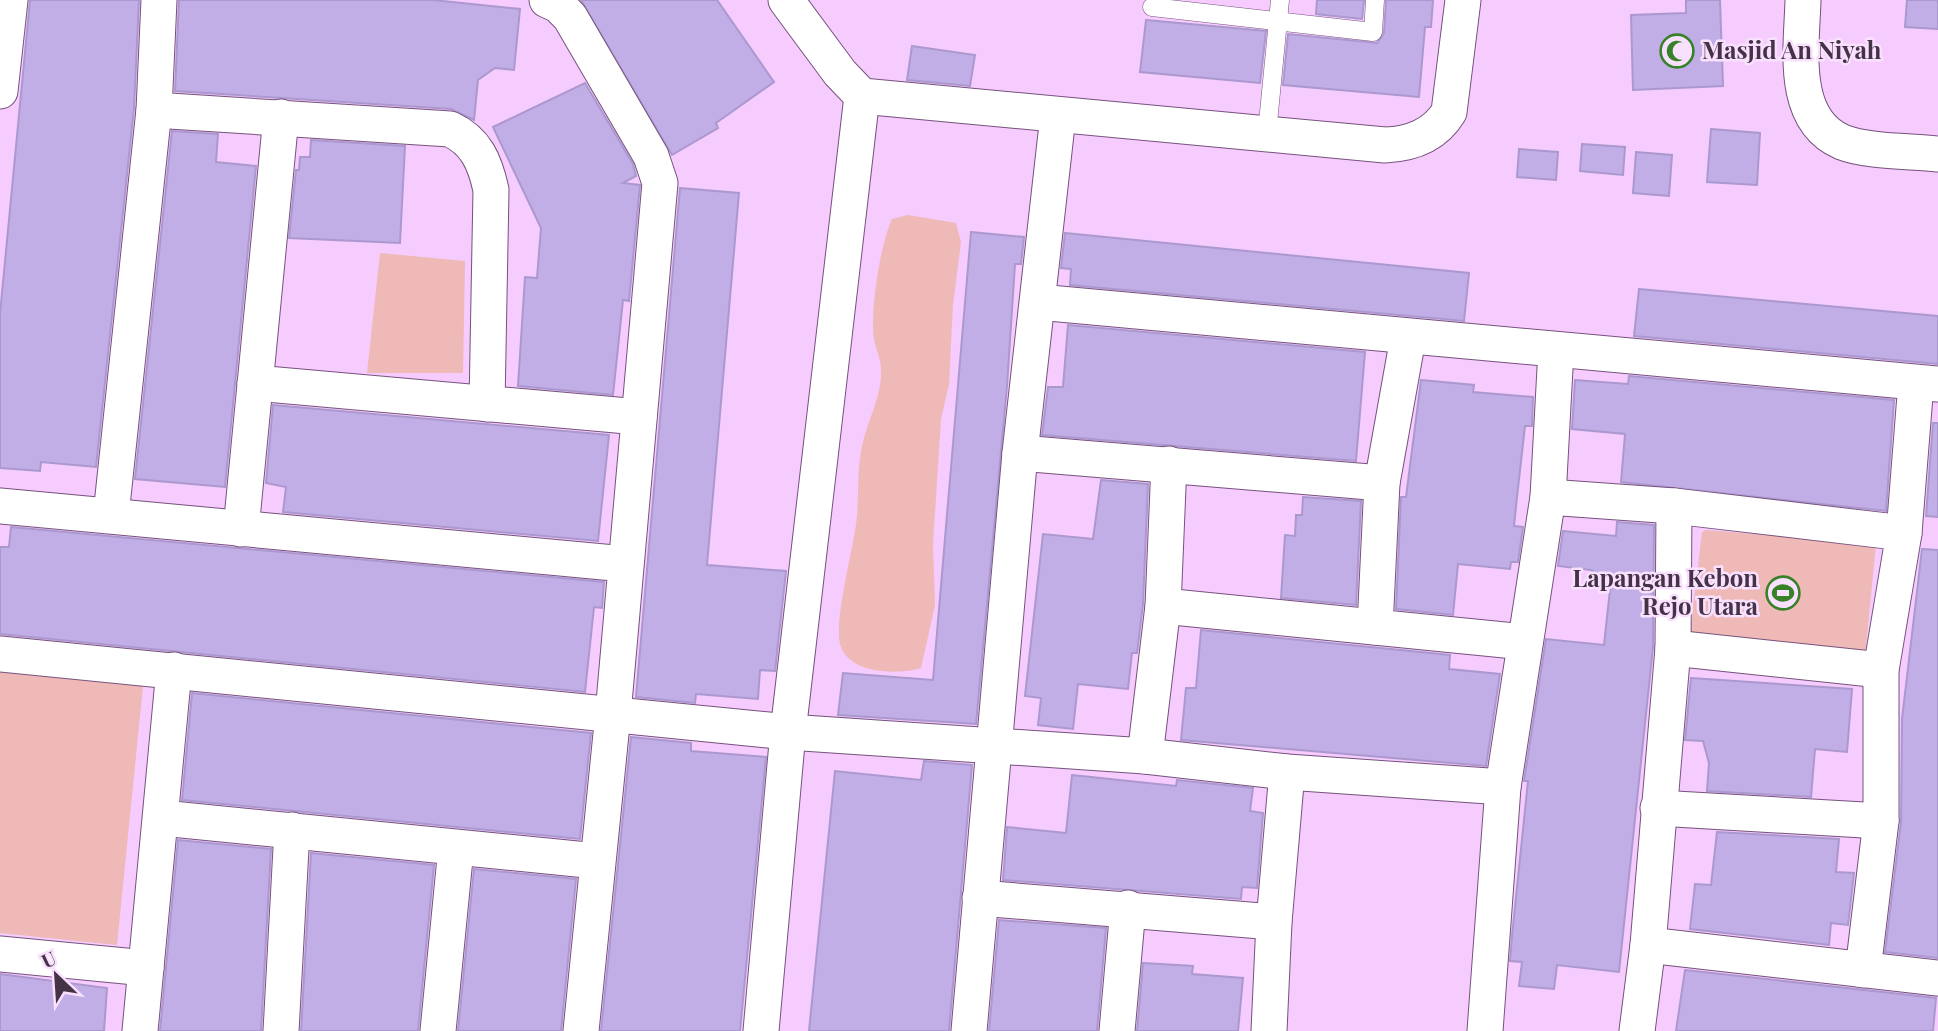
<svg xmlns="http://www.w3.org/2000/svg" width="1938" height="1031" font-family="'Playfair Display',serif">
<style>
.green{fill:#eeb9b7}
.building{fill:#c2aee6;stroke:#ab98ce;stroke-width:2}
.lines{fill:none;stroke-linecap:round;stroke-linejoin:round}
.lane-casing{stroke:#76527d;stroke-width:19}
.street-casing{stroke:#76527d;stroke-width:37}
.lane{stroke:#fff;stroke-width:18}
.street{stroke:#fff;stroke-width:35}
.labels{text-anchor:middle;stroke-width:5;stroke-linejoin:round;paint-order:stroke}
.poi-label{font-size:24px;font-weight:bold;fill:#443347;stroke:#f9e0fe;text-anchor:start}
</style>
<rect width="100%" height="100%" fill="#f5ccfd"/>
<g class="green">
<path d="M908 215 956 223 961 242 953 305 949 384 941 419 933 544 935 605 921 668C898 675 851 674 841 647 832 624 855 544 857 516 859 495 857 473 861 452 865 424 882 399 881 370 881 359 876 350 874 339 870 311 880 245 892 219Z"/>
<path d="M380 253 465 261 463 373H367Z"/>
<path d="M1706 530 1876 544 1865 656 1689 643 1702 532Z"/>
<path d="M0 671 143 686 117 945 0 933Z"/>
</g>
<g class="building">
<path d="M30 0H139L134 108 96 467 41 462 40 471 0 468V314Z"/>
<path d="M179 0H433L520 9 514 70 495 68 478 80 474 120 451 109 175 91Z"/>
<path d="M581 0H717L774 82 716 123 718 128 672 155Z"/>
<path d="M1317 0H1364L1362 19 1316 14Z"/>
<path d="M1386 0H1433L1431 27H1425L1419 97 1283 85 1288 34 1377 43 1384 33Z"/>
<path d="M1686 0H1720L1723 86 1633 90 1631 15 1686 13Z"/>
<path d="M1907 0H1938V29L1905 27Z"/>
<path d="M1146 20 1266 31 1260 83 1140 72Z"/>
<path d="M912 46 975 55 970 86 907 80Z"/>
<path d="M585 83 633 164 636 176 623 183 640 185 629 301 623 300 613 395 518 386 525 277 537 278 541 228 493 127Z"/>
<path d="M1711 129 1760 133 1757 185 1707 182Z"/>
<path d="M172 131 218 134 216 162 256 166 225 487 135 479Z"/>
<path d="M311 140 405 146 400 243 289 238 296 170H299L300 157H310Z"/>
<path d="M1582 144 1625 147 1623 175 1580 171Z"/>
<path d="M1519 149 1558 152 1556 180 1517 177Z"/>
<path d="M1636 152 1672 155 1669 196 1633 193Z"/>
<path d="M680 188 739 193 707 565 786 571 775 671 760 670 758 699 696 694 695 703 636 697Z"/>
<path d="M971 232 1024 237 1021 264H1015L1007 386 976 724 838 715 843 673 933 680Z"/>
<path d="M1065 233 1469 273 1464 321 1070 285 1071 269 1061 268Z"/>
<path d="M1639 289 1938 316V364L1634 336Z"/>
<path d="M1068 325 1365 352 1356 461 1042 435 1048 387H1063Z"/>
<path d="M1629 376 1894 400 1886 511 1621 482 1625 434 1572 429 1575 380 1628 384Z"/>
<path d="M1421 380 1474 385 1473 392 1533 397 1532 426H1525L1517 497 1514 526 1523 527 1518 562H1511L1510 569 1458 564 1453 615 1396 609 1401 497H1406Z"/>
<path d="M273 405 609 435 598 541 283 512 286 487 266 483Z"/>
<path d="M1933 423H1938V517L1926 516Z"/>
<path d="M1101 480 1148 484 1143 604 1137 653H1132L1128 689 1078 684 1073 729 1038 725 1041 698 1025 696 1043 534 1093 539Z"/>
<path d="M1303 497 1361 501 1356 605 1281 598 1285 535 1295 536 1296 515H1302Z"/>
<path d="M1617 522 1654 525 1653 647 1619 972 1557 965 1554 989 1519 986 1522 962 1510 961 1512 936 1528 781H1524L1546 639 1604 645 1611 580 1591 570 1558 566 1563 531 1616 536Z"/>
<path d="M11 527 604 582 602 608 594 607 585 692 0 634V547H9Z"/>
<path d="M1922 549 1938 550V958L1885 952 1901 822 1902 719Z"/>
<path d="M1201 630 1450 655 1449 669 1500 674 1486 766 1181 740 1186 688H1196Z"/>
<path d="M1691 678 1852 689 1847 752 1815 749 1811 797 1707 791 1709 763 1703 741 1685 740Z"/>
<path d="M192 693 591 733 580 839 182 800Z"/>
<path d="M631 737 691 743V751L766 757 740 1031H601Z"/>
<path d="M924 761 972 765 949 1031H809L835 771 921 780Z"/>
<path d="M1072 775 1176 786 1177 780 1253 788 1250 811 1263 813 1257 888 1242 887 1241 899 1003 880 1007 827 1066 833Z"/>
<path d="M1717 832 1839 839 1836 872 1854 873 1848 925 1831 923 1829 945 1690 929 1695 884 1711 885Z"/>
<path d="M178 840 271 849 261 1031H160Z"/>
<path d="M311 853 434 865 418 1031H301Z"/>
<path d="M474 869 576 879 561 1031H458Z"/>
<path d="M999 920 1106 928 1097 1031H989Z"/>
<path d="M1143 963 1193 966 1192 974 1243 978 1238 1031H1137Z"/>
<path d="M1685 970 1936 998 1933 1031H1676Z"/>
<path d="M0 974 107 988 104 1031H0Z"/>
</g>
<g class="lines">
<defs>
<g id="lane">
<path d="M1152 7 1373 32 1375 0"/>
<path d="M1267 133 1280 0"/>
</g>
<g id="street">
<path d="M547 0 558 5 570 17 651 156 660 183 613 714 581 1031"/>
<path d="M786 0 840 73 862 96 1385 145C1411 144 1435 135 1449 112L1463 0"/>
<path d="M1803 0C1802 45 1789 119 1842 142 1867 152 1910 151 1938 154"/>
<path d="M0 91 10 0"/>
<path d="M154 110 450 129C476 141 485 162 491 190L487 404"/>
<path d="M1038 302 1938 384"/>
<path d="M255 383 639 417"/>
<path d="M1020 453 1382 483"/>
<path d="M1548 497 1674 506 1904 533"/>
<path d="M0 506 625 564"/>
<path d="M111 515 154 110 159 0"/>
<path d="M241 529 281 117"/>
<path d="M1163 606 1525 642"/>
<path d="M1375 627 1382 483 1408 338"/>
<path d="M1673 648 1881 670"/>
<path d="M0 654 788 732 1145 756 1287 772 1503 787"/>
<path d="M1145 756 1163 606 1169 464"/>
<path d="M1658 808 1881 821"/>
<path d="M162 818 597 861"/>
<path d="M980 898 1274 922"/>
<path d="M1648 945 1938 978"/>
<path d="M0 954 146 968"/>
<path d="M1863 970 1881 821V670L1904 533 1916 383"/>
<path d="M140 1031 174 670"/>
<path d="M281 1031 292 830"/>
<path d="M438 1031 456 848"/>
<path d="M761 1031 788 732 862 96"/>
<path d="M969 1031 1020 453 1058 116"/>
<path d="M1117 1031 1128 908"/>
<path d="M1269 1031 1274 922 1287 772"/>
<path d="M1485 1031 1503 787 1548 497 1556 350"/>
<path d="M1637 1031 1648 945 1673 648 1674 506"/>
</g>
</defs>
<use href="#lane" class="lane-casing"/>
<use href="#street" class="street-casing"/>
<use href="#lane" class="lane"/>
<use href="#street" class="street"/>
</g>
<defs>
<symbol id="mosque-ring" viewBox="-11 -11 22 22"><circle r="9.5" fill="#f9e0fe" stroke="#378129" stroke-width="1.5"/><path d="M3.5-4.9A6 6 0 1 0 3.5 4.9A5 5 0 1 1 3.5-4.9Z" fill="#378129"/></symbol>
<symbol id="stadium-ring" viewBox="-11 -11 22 22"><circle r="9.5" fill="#f9e0fe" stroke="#378129" stroke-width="1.5"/><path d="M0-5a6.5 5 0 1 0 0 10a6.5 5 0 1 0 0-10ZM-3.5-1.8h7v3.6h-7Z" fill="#378129"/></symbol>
</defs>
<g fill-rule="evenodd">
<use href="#mosque-ring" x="1658" y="32" width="38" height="38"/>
<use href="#stadium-ring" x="1764" y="574" width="38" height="38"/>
</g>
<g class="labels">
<g class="poi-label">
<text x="1702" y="59">Masjid An Niyah</text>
<text x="1758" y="587" text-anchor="end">Lapangan Kebon<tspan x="1758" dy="28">Rejo Utara</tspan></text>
</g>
</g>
<g transform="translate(56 975) rotate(335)" stroke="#f9e0fe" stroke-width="5" paint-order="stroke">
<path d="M0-5L12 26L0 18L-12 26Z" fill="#443347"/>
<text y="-10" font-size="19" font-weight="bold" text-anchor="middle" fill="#443347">U</text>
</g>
</svg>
